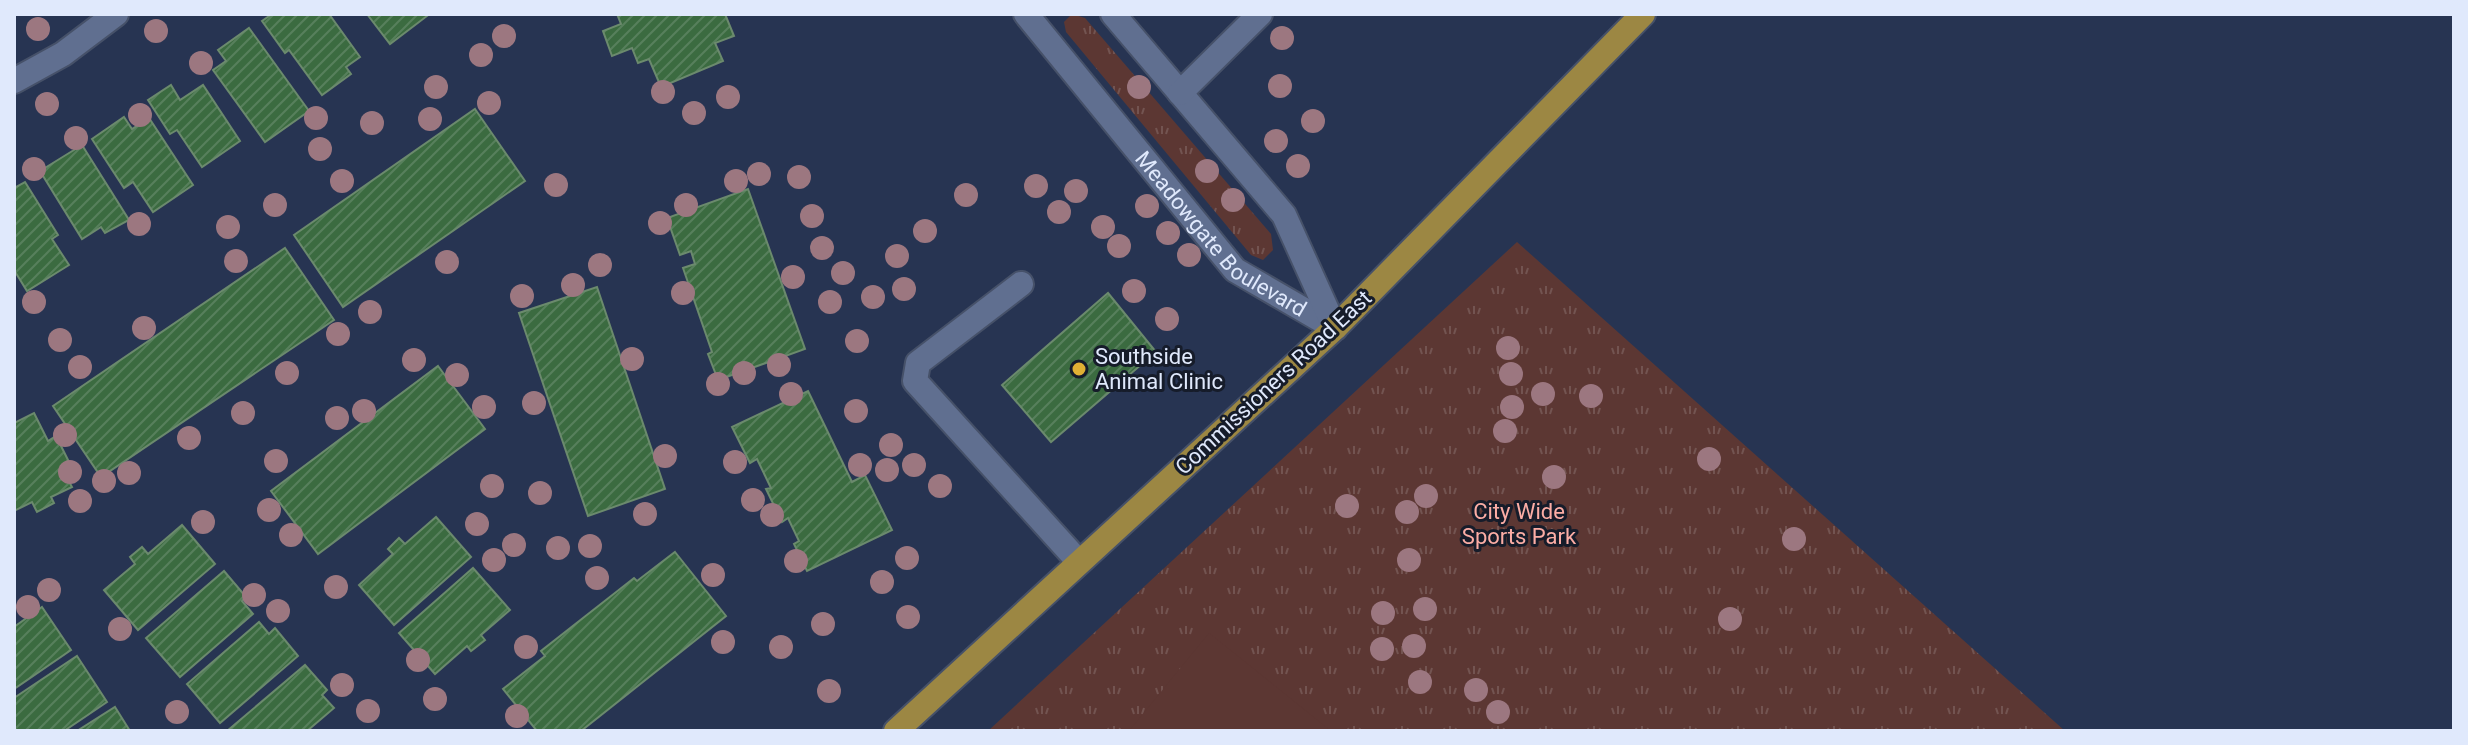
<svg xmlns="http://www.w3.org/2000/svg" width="2468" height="745" font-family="Roboto,sans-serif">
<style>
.grass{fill:url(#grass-tufts)}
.garden{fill:#5c3733}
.building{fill:url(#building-hatch);stroke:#6b8a6d;stroke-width:2}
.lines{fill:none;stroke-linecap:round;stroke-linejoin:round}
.minor-casing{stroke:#465169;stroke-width:28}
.major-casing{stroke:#465169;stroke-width:28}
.minor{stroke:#606f90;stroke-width:24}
.major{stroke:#9c8743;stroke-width:24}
.tree{fill:#9c7780}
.poi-dot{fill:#e0b034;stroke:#161c2a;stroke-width:3}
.labels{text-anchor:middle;stroke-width:6;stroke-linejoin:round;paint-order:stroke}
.street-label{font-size:22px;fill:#e0e9fc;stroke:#161c2a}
.poi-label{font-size:22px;fill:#e0e9fc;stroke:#161c2a;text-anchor:start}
.park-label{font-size:22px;fill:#fcada5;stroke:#161c2a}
</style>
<defs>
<pattern id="grass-tufts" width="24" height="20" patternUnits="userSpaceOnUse" patternTransform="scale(2)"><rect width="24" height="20" fill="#5c3733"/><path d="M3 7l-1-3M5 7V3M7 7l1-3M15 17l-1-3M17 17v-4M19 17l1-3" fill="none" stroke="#735451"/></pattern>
<pattern id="building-hatch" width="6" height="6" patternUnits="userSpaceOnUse" patternTransform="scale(2)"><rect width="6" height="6" fill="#3b6b40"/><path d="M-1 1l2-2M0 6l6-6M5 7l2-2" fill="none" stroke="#57805c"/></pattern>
</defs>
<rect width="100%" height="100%" fill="#273452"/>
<g class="grass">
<path d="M1072 14 1085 18 1271 234 1273 250 1263 260 1251 255 1066 32 1064 22Z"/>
<path d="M1517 242 2065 731H988Z"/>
</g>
<path class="garden" d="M1209 633 1331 731H1129Z"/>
<g class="building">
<path d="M272 14H329L360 57 346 67 351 74 322 95 289 50 285 53 262 21Z"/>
<path d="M367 14H425L427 16 390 44Z"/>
<path d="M617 14H725L734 36 715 43 723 61 661 87 649 59 638 63 632 48 612 56 603 31 621 24Z"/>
<path d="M249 28 309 111 265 142 213 70 226 61 218 50Z"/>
<path d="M171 85 180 100 203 85 240 141 202 167 177 130 170 134 148 100Z"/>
<path d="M475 109 525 181 343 307 294 235Z"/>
<path d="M124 117 132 129 149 118 193 185 153 212 133 182 124 188 92 139Z"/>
<path d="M82 145 129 220 105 233 101 227 82 239 40 171Z"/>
<path d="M25 182 58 235 52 239 69 265 27 291 14 270V188Z"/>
<path d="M748 189 805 349 718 380 708 354 712 352 683 268 695 264 691 251 680 255 667 218Z"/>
<path d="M285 248 334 320 101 477 53 406Z"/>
<path d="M597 287 665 489 588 516 519 313Z"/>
<path d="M1108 293 1156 352 1051 442 1002 385Z"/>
<path d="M438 366 485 429 318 554 271 491Z"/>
<path d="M808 391 852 482 865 475 892 530 807 571 794 544 799 541 788 518 782 522 766 489 771 488 757 459 750 463 732 427Z"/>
<path d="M34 413 48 441 56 436 70 464 62 469 72 487 51 497 54 503 37 512 32 502 14 511V423Z"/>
<path d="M436 517 471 557 394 625 359 585 393 554 388 549 399 538 405 544Z"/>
<path d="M182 525 215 564 138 630 104 590 135 564 130 557 142 547 148 554Z"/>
<path d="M675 552 726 616 581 731H537L503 689 545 656 541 651 634 578 637 581Z"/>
<path d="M473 568 510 610 481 635 485 640 471 651 467 646 435 674 399 633Z"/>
<path d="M224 571 246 597 242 601 253 614 180 677 146 638Z"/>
<path d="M42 607 71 650 14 689V627Z"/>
<path d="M259 622 269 634 275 628 298 656 220 723 187 684Z"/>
<path d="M77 656 107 702 64 731H14V698Z"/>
<path d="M305 665 327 690 322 695 334 708 307 731H227Z"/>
<path d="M115 707 130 731H77Z"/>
</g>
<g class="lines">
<defs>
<g id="minor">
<path id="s1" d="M1026 14 1235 270 1335 328"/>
<path d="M1113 14 1284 215 1335 328"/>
<path d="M14 81 63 54 116 14"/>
<path d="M1180 93 1260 14"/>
<path d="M1021 284 918 363 915 381 1079 562"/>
</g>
<path id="major" d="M896 731 1335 328 1643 14"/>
</defs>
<use href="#minor" class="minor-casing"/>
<use href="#major" class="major-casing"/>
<use href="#minor" class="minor"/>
<use href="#major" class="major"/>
</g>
<g class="tree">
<circle cx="38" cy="29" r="12"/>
<circle cx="156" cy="31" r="12"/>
<circle cx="504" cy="36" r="12"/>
<circle cx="1282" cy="38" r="12"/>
<circle cx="481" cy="55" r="12"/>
<circle cx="201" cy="63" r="12"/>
<circle cx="1280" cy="86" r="12"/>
<circle cx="436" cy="87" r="12"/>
<circle cx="1139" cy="87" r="12"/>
<circle cx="663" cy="92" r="12"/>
<circle cx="728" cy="97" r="12"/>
<circle cx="489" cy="103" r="12"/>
<circle cx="47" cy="104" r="12"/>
<circle cx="694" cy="113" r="12"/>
<circle cx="140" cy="115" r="12"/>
<circle cx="316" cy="118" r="12"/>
<circle cx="430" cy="119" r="12"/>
<circle cx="1313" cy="121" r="12"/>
<circle cx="372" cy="123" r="12"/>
<circle cx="76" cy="138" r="12"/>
<circle cx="1276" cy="141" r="12"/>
<circle cx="320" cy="149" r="12"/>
<circle cx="1298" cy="166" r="12"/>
<circle cx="34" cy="169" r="12"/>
<circle cx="1207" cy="171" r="12"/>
<circle cx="759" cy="174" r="12"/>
<circle cx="799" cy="177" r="12"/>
<circle cx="342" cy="181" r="12"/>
<circle cx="736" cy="181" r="12"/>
<circle cx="556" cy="185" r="12"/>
<circle cx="1036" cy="186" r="12"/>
<circle cx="1076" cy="191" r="12"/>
<circle cx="966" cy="195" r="12"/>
<circle cx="1233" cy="200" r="12"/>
<circle cx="275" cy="205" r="12"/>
<circle cx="686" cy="205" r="12"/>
<circle cx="1147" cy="206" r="12"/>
<circle cx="1059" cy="212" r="12"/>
<circle cx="812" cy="216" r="12"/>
<circle cx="660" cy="223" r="12"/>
<circle cx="139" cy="224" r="12"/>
<circle cx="228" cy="227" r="12"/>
<circle cx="1103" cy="227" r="12"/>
<circle cx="925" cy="231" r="12"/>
<circle cx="1168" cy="233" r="12"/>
<circle cx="1119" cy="246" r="12"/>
<circle cx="822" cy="248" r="12"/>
<circle cx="1189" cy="255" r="12"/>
<circle cx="897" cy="256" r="12"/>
<circle cx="236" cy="261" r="12"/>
<circle cx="447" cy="262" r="12"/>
<circle cx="600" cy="265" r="12"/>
<circle cx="843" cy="273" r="12"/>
<circle cx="793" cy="277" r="12"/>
<circle cx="573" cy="285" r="12"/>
<circle cx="904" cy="289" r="12"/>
<circle cx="1134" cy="291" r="12"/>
<circle cx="683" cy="293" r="12"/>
<circle cx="522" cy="296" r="12"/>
<circle cx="873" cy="297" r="12"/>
<circle cx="34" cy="302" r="12"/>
<circle cx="830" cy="302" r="12"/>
<circle cx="370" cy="312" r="12"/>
<circle cx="1167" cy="319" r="12"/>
<circle cx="144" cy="328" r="12"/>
<circle cx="338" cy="334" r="12"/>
<circle cx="60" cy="340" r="12"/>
<circle cx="857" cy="341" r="12"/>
<circle cx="1508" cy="348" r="12"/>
<circle cx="632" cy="359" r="12"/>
<circle cx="414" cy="360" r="12"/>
<circle cx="779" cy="365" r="12"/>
<circle cx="80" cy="367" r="12"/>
<circle cx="287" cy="373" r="12"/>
<circle cx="744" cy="373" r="12"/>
<circle cx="1511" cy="374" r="12"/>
<circle cx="457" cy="375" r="12"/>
<circle cx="718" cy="384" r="12"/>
<circle cx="791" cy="394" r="12"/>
<circle cx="1543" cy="394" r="12"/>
<circle cx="1591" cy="396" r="12"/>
<circle cx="534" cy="403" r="12"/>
<circle cx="484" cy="407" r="12"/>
<circle cx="1512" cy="407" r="12"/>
<circle cx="364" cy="411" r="12"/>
<circle cx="856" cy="411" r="12"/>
<circle cx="243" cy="413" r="12"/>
<circle cx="337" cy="418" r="12"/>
<circle cx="1505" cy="431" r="12"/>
<circle cx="65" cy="435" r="12"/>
<circle cx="189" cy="438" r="12"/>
<circle cx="891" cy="445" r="12"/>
<circle cx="665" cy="456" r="12"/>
<circle cx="1709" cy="459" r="12"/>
<circle cx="276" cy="461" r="12"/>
<circle cx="735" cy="462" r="12"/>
<circle cx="860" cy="465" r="12"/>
<circle cx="914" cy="465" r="12"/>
<circle cx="887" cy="470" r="12"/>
<circle cx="70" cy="472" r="12"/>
<circle cx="129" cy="473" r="12"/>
<circle cx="1554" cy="477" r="12"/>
<circle cx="104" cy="481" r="12"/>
<circle cx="492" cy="486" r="12"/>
<circle cx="940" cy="486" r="12"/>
<circle cx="540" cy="493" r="12"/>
<circle cx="1426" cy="496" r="12"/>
<circle cx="753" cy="500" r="12"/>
<circle cx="80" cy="501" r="12"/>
<circle cx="1347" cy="506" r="12"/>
<circle cx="269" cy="510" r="12"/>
<circle cx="1407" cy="512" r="12"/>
<circle cx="645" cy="514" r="12"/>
<circle cx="772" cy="515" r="12"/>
<circle cx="203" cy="522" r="12"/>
<circle cx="477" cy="524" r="12"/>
<circle cx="291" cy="535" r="12"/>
<circle cx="1794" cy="539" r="12"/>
<circle cx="514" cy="545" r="12"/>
<circle cx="590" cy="546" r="12"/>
<circle cx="558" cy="548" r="12"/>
<circle cx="907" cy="558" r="12"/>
<circle cx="494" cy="560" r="12"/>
<circle cx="1409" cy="560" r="12"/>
<circle cx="796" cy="561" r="12"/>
<circle cx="713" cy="575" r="12"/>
<circle cx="597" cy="578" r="12"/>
<circle cx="882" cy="582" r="12"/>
<circle cx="336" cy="587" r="12"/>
<circle cx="49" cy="590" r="12"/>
<circle cx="254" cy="595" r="12"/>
<circle cx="28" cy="607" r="12"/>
<circle cx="1425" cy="609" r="12"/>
<circle cx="278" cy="611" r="12"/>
<circle cx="1383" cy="613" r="12"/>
<circle cx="908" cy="617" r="12"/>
<circle cx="1730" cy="619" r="12"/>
<circle cx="823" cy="624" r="12"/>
<circle cx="120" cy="629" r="12"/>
<circle cx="723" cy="642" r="12"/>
<circle cx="1414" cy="646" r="12"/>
<circle cx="526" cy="647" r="12"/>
<circle cx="781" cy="647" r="12"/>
<circle cx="1382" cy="649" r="12"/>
<circle cx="418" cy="660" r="12"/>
<circle cx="1420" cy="682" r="12"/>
<circle cx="342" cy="685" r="12"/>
<circle cx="1476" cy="690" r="12"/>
<circle cx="829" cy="691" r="12"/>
<circle cx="435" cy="699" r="12"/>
<circle cx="368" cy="711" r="12"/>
<circle cx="177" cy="712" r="12"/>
<circle cx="1498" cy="712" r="12"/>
<circle cx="517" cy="716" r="12"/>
</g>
<circle class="poi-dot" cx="1079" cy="369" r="8"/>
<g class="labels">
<g class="street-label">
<text dy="8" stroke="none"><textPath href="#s1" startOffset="296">Meadowgate Boulevard</textPath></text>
<text transform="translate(1273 382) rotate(-43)" y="8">Commissioners Road East</text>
</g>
<g class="poi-label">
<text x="1095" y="364">Southside<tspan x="1095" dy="25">Animal Clinic</tspan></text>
</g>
<g class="park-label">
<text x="1519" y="519">City Wide<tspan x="1519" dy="25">Sports Park</tspan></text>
</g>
</g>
<rect width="2468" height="745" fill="none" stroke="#e0e9fc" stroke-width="32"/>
</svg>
